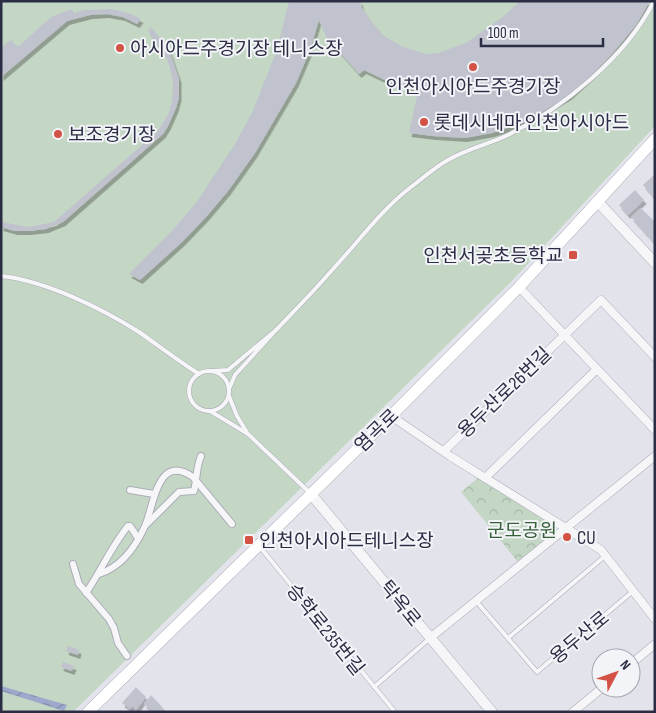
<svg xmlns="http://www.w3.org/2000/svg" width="656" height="713" font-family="'Sofia Sans Condensed','Noto Sans KR',sans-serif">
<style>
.green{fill:#c4d6c4}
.forest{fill:url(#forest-crowns)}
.water{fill:url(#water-waves)}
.building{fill:#c0c2ce;filter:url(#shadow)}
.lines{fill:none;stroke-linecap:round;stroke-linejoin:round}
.service-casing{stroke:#acadb9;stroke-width:5}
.pedestrian-casing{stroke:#acadb9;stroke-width:8}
.minor-casing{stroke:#acadb9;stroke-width:9}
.tertiary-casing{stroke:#acadb9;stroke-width:11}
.secondary-casing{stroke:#acadb9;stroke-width:12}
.service{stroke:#f6f6f9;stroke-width:4}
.pedestrian{stroke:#f6f6f9;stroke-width:6}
.minor{stroke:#f6f6f9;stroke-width:8}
.tertiary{stroke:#f6f6f9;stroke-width:10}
.secondary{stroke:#fff;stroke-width:11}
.poi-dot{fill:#d35245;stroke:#f3f4f8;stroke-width:2}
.labels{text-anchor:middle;stroke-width:4;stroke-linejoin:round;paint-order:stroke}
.poi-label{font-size:19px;fill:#2a2d44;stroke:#f3f4f8;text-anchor:start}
.street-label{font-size:19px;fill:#2a2d44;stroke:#f3f4f8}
.park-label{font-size:19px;fill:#366139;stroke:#f3f4f8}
</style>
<defs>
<pattern id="forest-crowns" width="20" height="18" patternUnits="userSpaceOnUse" patternTransform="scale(1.25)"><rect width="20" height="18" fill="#c4d6c4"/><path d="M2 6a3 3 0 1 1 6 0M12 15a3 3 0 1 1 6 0" fill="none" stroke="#a9b8aa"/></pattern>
<pattern id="water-waves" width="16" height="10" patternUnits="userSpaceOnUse" patternTransform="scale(1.25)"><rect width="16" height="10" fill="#9da8cc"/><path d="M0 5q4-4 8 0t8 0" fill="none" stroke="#8089a7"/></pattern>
<filter id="shadow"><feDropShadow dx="2.5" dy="4" stdDeviation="0" flood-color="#0004"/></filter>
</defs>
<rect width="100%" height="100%" fill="#e3e4eb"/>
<path class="green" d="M1 1H655V126L511 282 73 712H1Z"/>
<path class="forest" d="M478 478 548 520 557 530 518 562 461 492Z"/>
<path class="water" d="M1 686 67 705 64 711 1 691Z"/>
<g class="building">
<path d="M289 1H360L362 8 371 21 384 36 401 46 425 54 438 53 466 43 504 16 520 1H650L636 25 612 54 592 75 569 96 525 122 492 133 465 138 433 136 409 133 419 87H408L389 82 364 70 359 74 327 38 319 20 310 50 296 83 255 153 228 191 206 217 182 242 140 280 129 274 171 232 196 203 235 144 252 113 277 50Z"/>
<path d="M72 9 74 13 85 10 111 9 131 14 141 19 137 24 123 17 107 14 90 15 67 21 1 77V48L11 40 18 47 51 17Z"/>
<path d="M151 27 169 50 179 79V97L176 108 168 126 163 134 63 222 46 229 28 231H15L1 227V222L29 227 54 222 158 131 168 115 172 102 173 83 170 68 166 56 148 31Z"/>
<path d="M655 174V199L643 185Z"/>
<path d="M635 190 644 200 628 215 619 205Z"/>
<path d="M641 208 655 222V244L631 217Z"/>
<path d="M68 646 79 650 78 655 66 651Z"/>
<path d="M63 662 74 666 72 671 61 667Z"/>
<path d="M136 687 146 697 136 710 133 706 130 709 122 703Z"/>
<path d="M151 695 164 709 161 712H153L144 704Z"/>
</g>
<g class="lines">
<defs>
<g id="service">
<path d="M1 276C46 281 101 308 139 332 159 346 178 361 199 374"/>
<path d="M276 330C295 310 315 290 333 269 359 241 381 210 411 187 423 178 435 167 448 160 467 149 489 144 508 135 563 108 626 57 654 1"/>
<path d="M212 371 228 370 276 330 235 375 229 389"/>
<circle cx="209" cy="391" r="20"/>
<path d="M210 411 248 434 237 416 229 396"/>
<path d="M248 434 309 492"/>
<path d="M260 547 395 712"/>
<path d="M476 601 537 672 632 592"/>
<path d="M508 638 605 556"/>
<path d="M374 687 429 639"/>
</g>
<g id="pedestrian">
<path d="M130 490 154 494"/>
<path d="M146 525 179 492 194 491C197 479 196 468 201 456"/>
<path d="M73 564 79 584 109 619 114 628 118 643 127 656"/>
<path d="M99 574C121 567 136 546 145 526 154 506 157 452 193 477L232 524"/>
<path d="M86 593C101 571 111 547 128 526H130L138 538"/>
</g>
<g id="minor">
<path d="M519 287 655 430"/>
<path d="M391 416 450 456 601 550 655 619"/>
<path d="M444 451 601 300 655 357"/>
<path d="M485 478 597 369"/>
<path d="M430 638 655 456"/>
<path d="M631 664 655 644"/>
<path d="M573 712 602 688"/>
</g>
<g id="tertiary">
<path d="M597 201 655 263"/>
<path d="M311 494 492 712"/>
</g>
<path id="secondary" d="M88 712 391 416 519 287 655 139"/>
</defs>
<use href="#service" class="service-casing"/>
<use href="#pedestrian" class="pedestrian-casing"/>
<use href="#minor" class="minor-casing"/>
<use href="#tertiary" class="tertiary-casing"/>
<use href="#secondary" class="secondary-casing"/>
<use href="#service" class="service"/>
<use href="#pedestrian" class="pedestrian"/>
<use href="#minor" class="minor"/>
<use href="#tertiary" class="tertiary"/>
<use href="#secondary" class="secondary"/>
</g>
<g class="poi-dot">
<circle cx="120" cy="48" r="5"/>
<circle cx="473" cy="67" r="5"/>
<circle cx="424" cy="122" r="5"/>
<circle cx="58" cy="134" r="5"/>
<rect x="568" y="250" width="10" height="10" rx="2.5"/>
<circle cx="567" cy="537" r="5"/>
<rect x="244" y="535" width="10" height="10" rx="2.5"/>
</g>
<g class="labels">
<g class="poi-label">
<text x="130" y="55">아시아드주경기장 테니스장</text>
<text x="473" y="93" text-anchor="middle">인천아시아드주경기장</text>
<text x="434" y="129">롯데시네마 인천아시아드</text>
<text x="68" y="141">보조경기장</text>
<text x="563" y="262" text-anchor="end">인천서곶초등학교</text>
<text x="577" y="544">CU</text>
<text x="259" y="547">인천아시아드테니스장</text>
</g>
<g class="street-label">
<text transform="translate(504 392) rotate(-44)" y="7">용두산로26번길</text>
<text transform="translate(376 430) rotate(-44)" y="7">염곡로</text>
<text transform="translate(401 603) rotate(51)" y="7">탁옥로</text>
<text transform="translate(326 629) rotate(51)" y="7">승학로235번길</text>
<text transform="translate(579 637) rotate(-40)" y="7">용두산로</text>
</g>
<g class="park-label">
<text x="522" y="537">군도공원</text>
</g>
</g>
<rect width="656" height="713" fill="none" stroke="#2a2d44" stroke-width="5"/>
<g transform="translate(616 673) rotate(49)"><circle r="24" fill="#f3f4f8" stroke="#a3a4b0"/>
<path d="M0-4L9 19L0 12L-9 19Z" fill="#d35245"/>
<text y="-8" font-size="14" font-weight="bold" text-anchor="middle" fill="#2a2d44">N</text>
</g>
<path d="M481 38v8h122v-8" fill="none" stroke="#2a2d44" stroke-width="2.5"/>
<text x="488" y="38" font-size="15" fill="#2a2d44" stroke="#f3f4f8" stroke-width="4" paint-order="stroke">100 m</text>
</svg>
